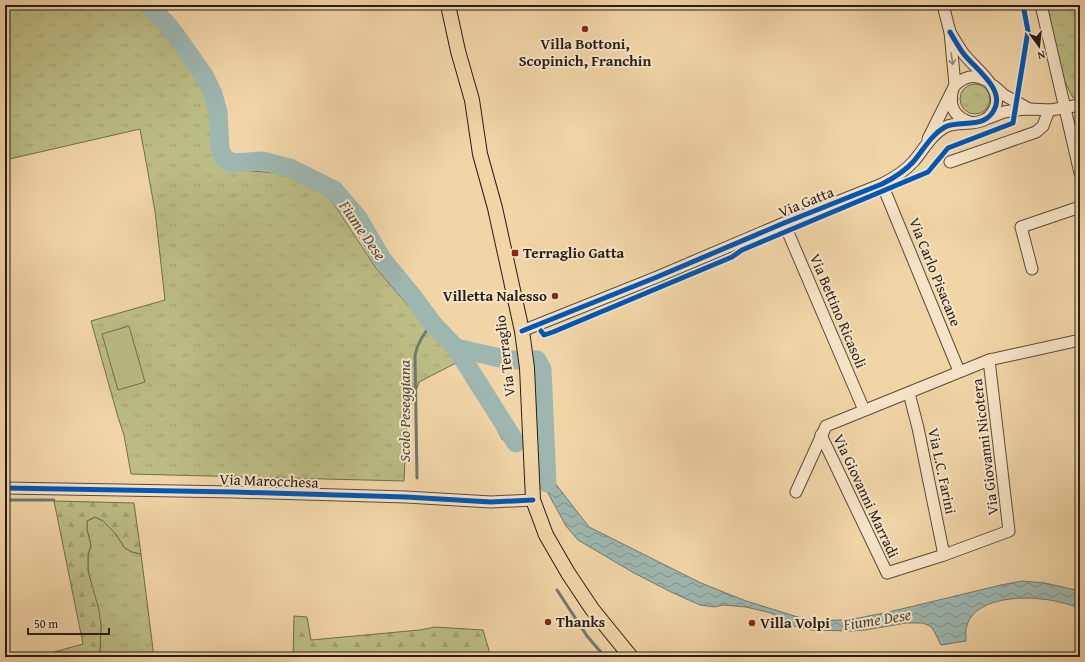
<svg xmlns="http://www.w3.org/2000/svg" width="1085" height="662" font-family="'Gentium Book Plus',serif">
<style>
.grass{fill:url(#grass-tufts);stroke:#726d4d}
.forest{fill:url(#forest-firs);stroke:#726d4d}
.garden{fill:#bcbd85;stroke:#726d4d}
.water{fill:url(#water-waves);stroke:#6e7972}
.lines{fill:none;stroke-linecap:round;stroke-linejoin:round}
.stream{stroke:#6e7972;stroke-width:3}
.river{stroke:#9db7b0;stroke-width:19}
.minor-casing{stroke:#5a4b3a;stroke-width:13}
.major-casing{stroke:#271d15;stroke-width:16}
.minor{stroke:#f6e4c6;stroke-width:11}
.major{stroke:#f1d5a7;stroke-width:14}
.cycleway-casing{stroke:#f6e4c6;stroke-width:8}
.cycleway{stroke:#0057b8;stroke-width:5}
.oneway{stroke:#998a76}
.poi-dot{fill:#8f2418;stroke:#f6e4c6;stroke-width:1.5}
.labels{text-anchor:middle;stroke-width:4;stroke-linejoin:round;paint-order:stroke}
.poi-label{font-size:15px;font-weight:bold;fill:#271d15;stroke:#f6e4c6;text-anchor:start}
.street-label{font-size:15px;fill:#271d15;stroke:#f6e4c6}
.water-label{font-size:16px;font-style:italic;fill:#4a4b44;stroke:#f6e4c6}
</style>
<defs>
<pattern id="grass-tufts" width="24" height="20" patternUnits="userSpaceOnUse"><rect width="24" height="20" fill="#bcbd85"/><path d="M3 7l-1-3M5 7V3M7 7l1-3M15 17l-1-3M17 17v-4M19 17l1-3" fill="none" stroke="#a2a272"/></pattern>
<pattern id="forest-firs" width="22" height="20" patternUnits="userSpaceOnUse"><rect width="22" height="20" fill="#bcbd85"/><path d="M5 1l3.5 6h-7zM16 11l3.5 6h-7z" fill="#a2a272"/></pattern>
<pattern id="water-waves" width="16" height="10" patternUnits="userSpaceOnUse"><rect width="16" height="10" fill="#9db7b0"/><path d="M0 5q4-4 8 0t8 0" fill="none" stroke="#80948e"/></pattern>
</defs>
<rect width="100%" height="100%" fill="#f1d5a7"/>
<filter id="stains"><feTurbulence type="fractalNoise" baseFrequency=".005" numOctaves="4"/><feColorMatrix values="0 0 0 0 .2 0 0 0 0 .09 0 0 0 0 .02 0 0 0 .5 -.17"/></filter>
<radialGradient id="worn" r=".72"><stop offset=".6" stop-color="#630" stop-opacity="0"/><stop offset="1" stop-color="#630" stop-opacity=".3"/></radialGradient>
<g class="grass">
<path d="M5 5H145C158 23 171 40 183 58 193 71 204 84 209 100 213 111 212 124 212 137 213 152 212 163 229 169L286 174 307 181 323 192 334 204 376 268 429 330 454 354 493 412 510 446 502 439 489 414 456 363 419 382 407 418 404 481 131 474 124 435 118 417 91 321 165 300 155 211 140 129 5 160Z"/>
<path d="M1046 5H1080V97L1073 98 1063 78Z"/>
<circle cx="975" cy="99" r="15"/>
<path d="M95 517 103 521 115 533 125 548 132 552 141 554 154 657H98L100 652 101 626 88 571V554L91 546 87 529V521Z"/>
</g>
<g class="forest">
<path d="M54 501 134 503 141 554 132 552 125 548 115 533 103 521 95 517 87 521V529L91 546 88 554V571L99 610 101 626 100 652 98 657H36L83 644Z"/>
<path d="M294 616 307 617 311 640 420 630 435 627 483 630 491 657H293Z"/>
</g>
<path class="garden" d="M129 326 145 382 118 390 102 334Z"/>
<path class="water" d="M540 455 551 478 589 527 701 583 746 601 801 618 817 621 840 620 859 618 893 611 1001 585 1022 581 1045 583 1080 591V608C1067 604 1054 600 1041 599 1018 596 975 599 967 625 965 630 966 636 966 641L941 645 934 631 930 626 923 623H906L865 630 850 631 811 630 794 626 771 613 746 607 724 605 714 607 700 605 671 592 634 573 578 540 566 526 542 482Z"/>
<g class="lines">
<g class="stream">
<path d="M417 478 415 355C418 342 423 333 433 324"/>
<path d="M5 500H54"/>
<path d="M557 590 587 636 605 657"/>
</g>
<g class="river">
<path d="M148 5 165 22 177 37 205 77 213 94 218 112 220 149 223 157 232 163 262 161 290 168 334 190 358 218 382 259 414 298 433 324 456 348 516 443"/>
<path d="M456 348 509 360H537L542 369 547 483"/>
</g>
<defs>
<g id="minor">
<path d="M943 5 950 32 955 85"/>
<path d="M1041 5 1080 173"/>
<path d="M994 86 1004 95 1029 109"/>
<path d="M952 93C949 108 956 118 970 122"/>
<path d="M989 118 1004 112 1016 110 1029 109 1051 110 1080 105"/>
<path d="M928 139 955 85C965 76 974 74 986 80"/>
<path d="M950 162 1036 132 1043 126 1049 110"/>
<path d="M882 184 959 371"/>
<path d="M784 223 864 410"/>
<path d="M1032 269 1021 227 1080 207"/>
<path d="M522 331 657 277 784 223 882 184C894 178 905 171 914 161 924 149 931 135 945 127 957 121 972 126 984 120 988 118 992 114 994 110 1006 89 974 68 963 53 958 46 954 39 950 32"/>
<path d="M909 393 918 428 944 555"/>
<path d="M821 435 887 573 944 555 1009 531 989 360"/>
<path d="M5 488 234 492 406 497 491 502 533 500"/>
<path d="M796 492 826 426 989 360 1080 340"/>
</g>
<path id="major" d="M448 5 458 51 472 100 480 154 495 208 522 331 527 368 533 500 546 535 568 573 592 609 631 657"/>
</defs>
<use href="#minor" class="minor-casing"/>
<use href="#major" class="major-casing"/>
<use href="#minor" class="minor"/>
<use href="#major" class="major"/>
<defs>
<g id="cycleway">
<path d="M522 331 657 277 784 223 882 184C894 178 905 171 914 161 924 149 931 135 945 127 957 121 972 126 984 120 988 118 992 114 994 110 1006 89 974 68 963 53 958 46 954 39 950 32"/>
<path d="M541 331 544 335 553 332 732 257 742 250 754 245 928 172 948 148 1013 123 1028 31 1023 5"/>
<path d="M5 488 234 492 406 497 491 502 533 500"/>
</g>
</defs>
<use href="#cycleway" class="cycleway-casing"/>
<use href="#cycleway" class="cycleway"/>
</g>
<defs><path id="oneway-shaft" d="M-6 0H5M1.5-3L5.5 0L1.5 3" fill="none" stroke-width="1.6" stroke-linecap="round" stroke-linejoin="round"/></defs>
<use class="oneway" href="#oneway-shaft" transform="translate(952 59) rotate(82)"/>
<g class="poi-dot">
<circle cx="585" cy="29" r="4"/>
<rect x="511" y="249" width="8" height="8" rx="2"/>
<circle cx="555" cy="296" r="4"/>
<circle cx="548" cy="622" r="4"/>
<circle cx="752" cy="623" r="4"/>
</g>
<g class="labels">
<g class="poi-label">
<text x="585" y="49" text-anchor="middle">Villa Bottoni,<tspan x="585" dy="17">Scopinich, Franchin</tspan></text>
<text x="523" y="258">Terraglio Gatta</text>
<text x="547" y="301" text-anchor="end">Villetta Nalesso</text>
<text x="556" y="627">Thanks</text>
<text x="760" y="628">Villa Volpi</text>
</g>
<g class="street-label">
<text transform="translate(806 202) rotate(-22)" y="5">Via Gatta</text>
<text transform="translate(935 272) rotate(68)" y="5">Via Carlo Pisacane</text>
<text transform="translate(838 311) rotate(67)" y="5">Via Bettino Ricasoli</text>
<text transform="translate(505 356) rotate(-97)" y="5">Via Terraglio</text>
<text transform="translate(985 447) rotate(-97)" y="5">Via Giovanni Nicotera</text>
<text transform="translate(942 471) rotate(78)" y="5">Via L.C. Farini</text>
<text transform="translate(269 481) rotate(2)" y="5">Via Marocchesa</text>
<text transform="translate(866 496) rotate(65)" y="5">Via Giovanni Marradi</text>
</g>
<g class="water-label">
<text transform="translate(363 230) rotate(55)" y="6">Fiume Dese</text>
<text transform="translate(404 411) rotate(-90)" y="6">Scolo Peseggiana</text>
<text transform="translate(877 619) rotate(-9)" y="6">Fiume Dese</text>
</g>
</g>
<rect width="1085" height="662" fill="none" stroke="#f1d5a7" stroke-width="20"/>
<rect x="6" y="6" width="1073" height="650" fill="none" stroke="#271d15" stroke-width="2"/>
<rect x="10" y="10" width="1065" height="642" fill="none" stroke="#271d15"/>
<g transform="translate(1039 46) rotate(165)" stroke="#f6e4c6" stroke-width="3" paint-order="stroke">
<path d="M0-3L7 15L0 10L-7 15Z" fill="#271d15"/>
<text y="-6" font-size="11" font-weight="bold" text-anchor="middle" fill="#271d15">N</text>
</g>
<path d="M28 628v6h81v-6" fill="none" stroke="#271d15" stroke-width="2"/>
<text x="34" y="628" font-size="12" fill="#271d15" stroke="#f6e4c6" stroke-width="3" paint-order="stroke">50 m</text>
<rect width="100%" height="100%" filter="url(#stains)"/>
<rect width="100%" height="100%" fill="url(#worn)"/>
</svg>
